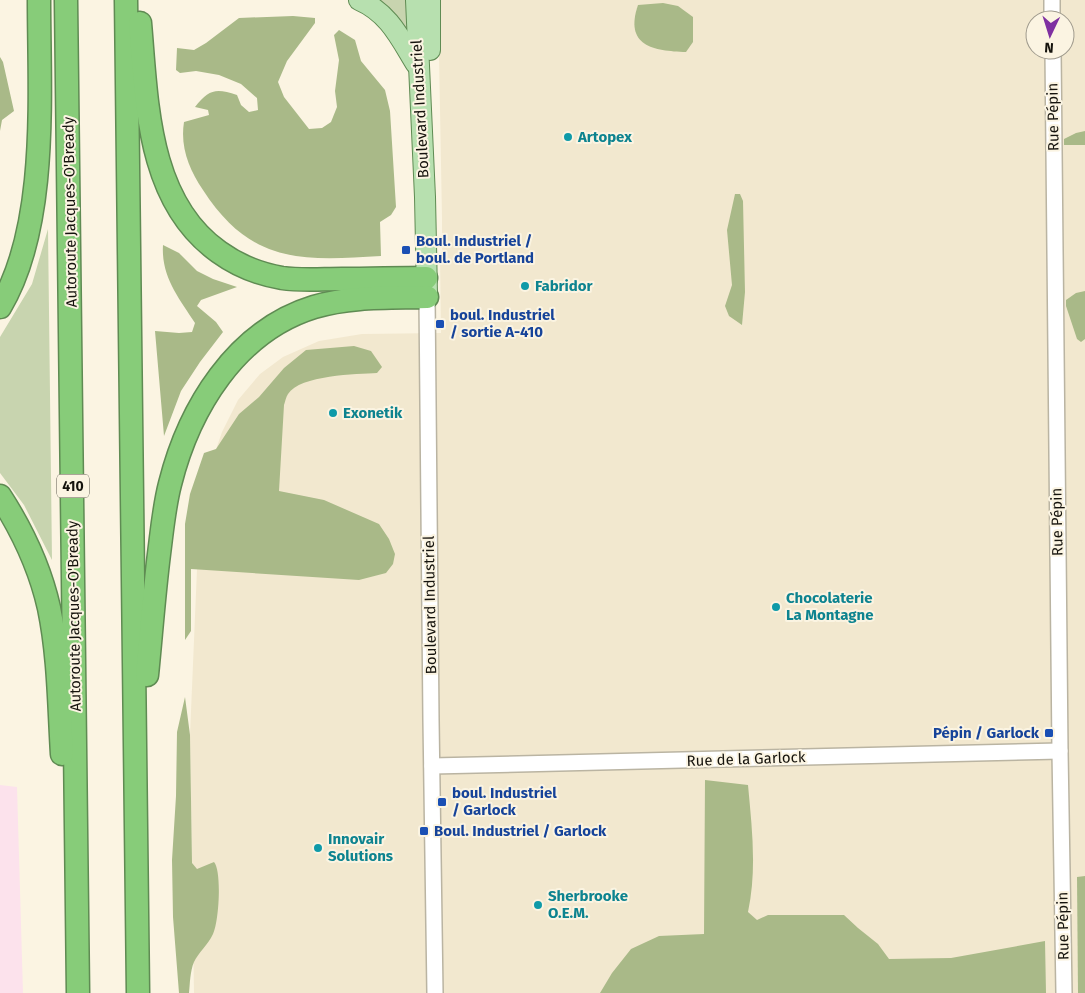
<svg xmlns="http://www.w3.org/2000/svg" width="1085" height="993" font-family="'Fira Sans',sans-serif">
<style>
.commercial{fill:#fce2ec}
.built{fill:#f2e8cf;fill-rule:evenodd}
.green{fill:#c8d4af}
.forest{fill:#a9b988}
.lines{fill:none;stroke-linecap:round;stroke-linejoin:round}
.minor-casing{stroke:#bab4a2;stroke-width:18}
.major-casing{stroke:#5f8b53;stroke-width:22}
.highway-casing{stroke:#5f8b53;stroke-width:25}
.minor{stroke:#fff;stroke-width:15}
.major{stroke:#b7e0af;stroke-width:20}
.highway{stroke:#87cc79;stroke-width:22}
.culture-dot{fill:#0f9aa8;stroke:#fbf4e2;stroke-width:2}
.transit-dot{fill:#1a4fb4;stroke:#fbf4e2;stroke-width:2}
.labels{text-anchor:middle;stroke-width:4;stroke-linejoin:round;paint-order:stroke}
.shield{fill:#fbf4e2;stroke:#5a564d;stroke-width:1}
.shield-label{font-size:14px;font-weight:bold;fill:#15130d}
.street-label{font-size:15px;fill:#15130d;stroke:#fbf4e2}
.culture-label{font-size:15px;font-weight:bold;fill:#0d838f;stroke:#fbf4e2;text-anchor:start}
.transit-label{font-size:15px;font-weight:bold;fill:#164399;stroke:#fbf4e2;text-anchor:start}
</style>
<rect width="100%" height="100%" fill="#fbf4e2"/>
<path class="commercial" d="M0 785 17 787 23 993H0Z"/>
<path class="built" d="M438 0H1085V993H194L190 735 197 569 202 504 211 464 222 432 238 400 260 374 283 357 319 341 362 334 441 333 440 256 442 255V218ZM1035 20H1065V50H1035Z"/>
<g class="green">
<path d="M372 0H409L410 28 407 31Z"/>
<path d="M48 229 52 560 24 505 0 473V337L32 284Z"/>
</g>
<g class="forest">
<path d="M663 3 678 6 693 17V42L686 52C653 51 624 46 638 5Z"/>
<path d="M293 16 315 18V23L287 61 278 82 284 97 309 129 322 128 331 122 337 107 335 91 339 60 334 35 339 30 355 40 361 61 385 90 390 111 396 207 391 215 380 222 381 256C301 261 251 264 203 190 189 169 180 147 184 122L209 115 208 110 195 107C209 89 216 88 237 95L241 105 249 112 258 110 257 98 241 84 219 75 196 71 180 73 176 70 177 48 194 50 206 43 239 18Z"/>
<path d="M0 57 3 62 14 111 2 120 0 131Z"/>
<path d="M1085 131V145H1064V139L1076 133Z"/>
<path d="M735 194H740L743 201 745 292 742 325 729 316 725 306 732 285 727 230Z"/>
<path d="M163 245 179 253 197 271 213 279 237 287 201 300 197 306 216 322 223 332 200 362 181 391 164 436 155 331 179 333 192 332 195 323C179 298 161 277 163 245Z"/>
<path d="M1085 291V339L1081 342 1077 339 1066 306V300L1076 293Z"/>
<path d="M354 346 371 351 382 367 377 373C357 374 300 375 288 394 286 397 285 402 284 405L279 491 324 500 379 524 389 539 395 554 393 564 386 573 359 580 191 569V631L185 640V524L190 494 204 453 216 449 239 414 259 397 284 368 306 350Z"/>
<path d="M185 697 190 735 192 863 197 869 214 862C222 871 219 922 213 934 208 945 198 953 194 962 190 971 190 984 189 993H179L173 917 172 860 176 796 177 732Z"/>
<path d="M705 780 748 785C752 828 757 870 748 912L757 920 768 915H844L858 928 878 944 889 959 951 958 1045 941 1046 993H600L612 973 631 949 659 936 704 934Z"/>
<path d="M1085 876V993H1078L1077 877Z"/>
</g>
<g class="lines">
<defs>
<g id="minor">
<path d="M1052 0V20"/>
<path d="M1053 50 1060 751 1064 993"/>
<path d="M427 297 431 720 435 993"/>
<path d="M432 766 1060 751"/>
</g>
<g id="major">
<path d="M359 0C389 13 400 38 416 64"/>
<path d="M416 0 425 197 427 293"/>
<path d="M430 50V0"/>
</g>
<g id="highway">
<path d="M66 0 78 993"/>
<path d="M126 0 138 993"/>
<path d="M140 23C147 102 147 201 219 252 237 265 259 274 282 278 302 281 322 279 342 279 370 279 398 278 426 278"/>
<path d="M0 307C49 225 39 93 39 0"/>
<path d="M0 496C22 530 40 568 49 608 59 656 59 706 62 754"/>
<path d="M147 675C151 635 154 594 159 554 162 531 164 507 170 484 189 408 236 331 314 307 351 296 389 298 427 297"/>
</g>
</defs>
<use href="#minor" class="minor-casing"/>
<use href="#major" class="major-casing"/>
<use href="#highway" class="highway-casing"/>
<use href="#minor" class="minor"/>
<use href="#major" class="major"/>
<use href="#highway" class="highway"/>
</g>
<g class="culture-dot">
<circle cx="568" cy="137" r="5"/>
<circle cx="525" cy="286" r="5"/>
<circle cx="333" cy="413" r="5"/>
<circle cx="776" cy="607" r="5"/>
<circle cx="318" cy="848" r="5"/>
<circle cx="538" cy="905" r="5"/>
</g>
<g class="transit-dot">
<rect x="401" y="245" width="10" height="10" rx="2.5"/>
<rect x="435" y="319" width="10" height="10" rx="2.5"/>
<rect x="1044" y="728" width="10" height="10" rx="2.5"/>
<rect x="437" y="797" width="10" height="10" rx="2.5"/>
<rect x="419" y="826" width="10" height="10" rx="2.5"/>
</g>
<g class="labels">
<rect class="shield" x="57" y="474.5" width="32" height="23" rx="4"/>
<g class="shield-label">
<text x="73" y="491">410</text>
</g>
<g class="street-label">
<text transform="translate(420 109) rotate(-93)" y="5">Boulevard Industriel</text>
<text transform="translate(1053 117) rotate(-91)" y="5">Rue Pépin</text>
<text transform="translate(70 212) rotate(-91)" y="5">Autoroute Jacques-O'Bready</text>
<text transform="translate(1057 522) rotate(-91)" y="5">Rue Pépin</text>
<text transform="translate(430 605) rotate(-91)" y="5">Boulevard Industriel</text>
<text transform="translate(74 616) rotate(-91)" y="5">Autoroute Jacques-O'Bready</text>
<text transform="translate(746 759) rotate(-2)" y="5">Rue de la Garlock</text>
<text transform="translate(1063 926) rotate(-91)" y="5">Rue Pépin</text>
</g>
<g class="culture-label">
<text x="578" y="142">Artopex</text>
<text x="535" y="291">Fabridor</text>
<text x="343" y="418">Exonetik</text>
<text x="786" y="603">Chocolaterie<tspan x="786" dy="17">La Montagne</tspan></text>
<text x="328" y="844">Innovair<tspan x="328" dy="17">Solutions</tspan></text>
<text x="548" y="901">Sherbrooke<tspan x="548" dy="17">O.E.M.</tspan></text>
</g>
<g class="transit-label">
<text x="416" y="246">Boul. Industriel /<tspan x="416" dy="17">boul. de Portland</tspan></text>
<text x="450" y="320">boul. Industriel<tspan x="450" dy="17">/ sortie A-410</tspan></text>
<text x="1039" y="738" text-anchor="end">Pépin / Garlock</text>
<text x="452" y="798">boul. Industriel<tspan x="452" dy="17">/ Garlock</tspan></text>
<text x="434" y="836">Boul. Industriel / Garlock</text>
</g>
</g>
<g transform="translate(1050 35) rotate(184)"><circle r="24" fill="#fbf4e2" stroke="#9f9a8d"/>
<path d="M0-4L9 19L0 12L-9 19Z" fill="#7f30a1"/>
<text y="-8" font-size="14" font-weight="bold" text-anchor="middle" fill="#15130d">N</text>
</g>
</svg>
